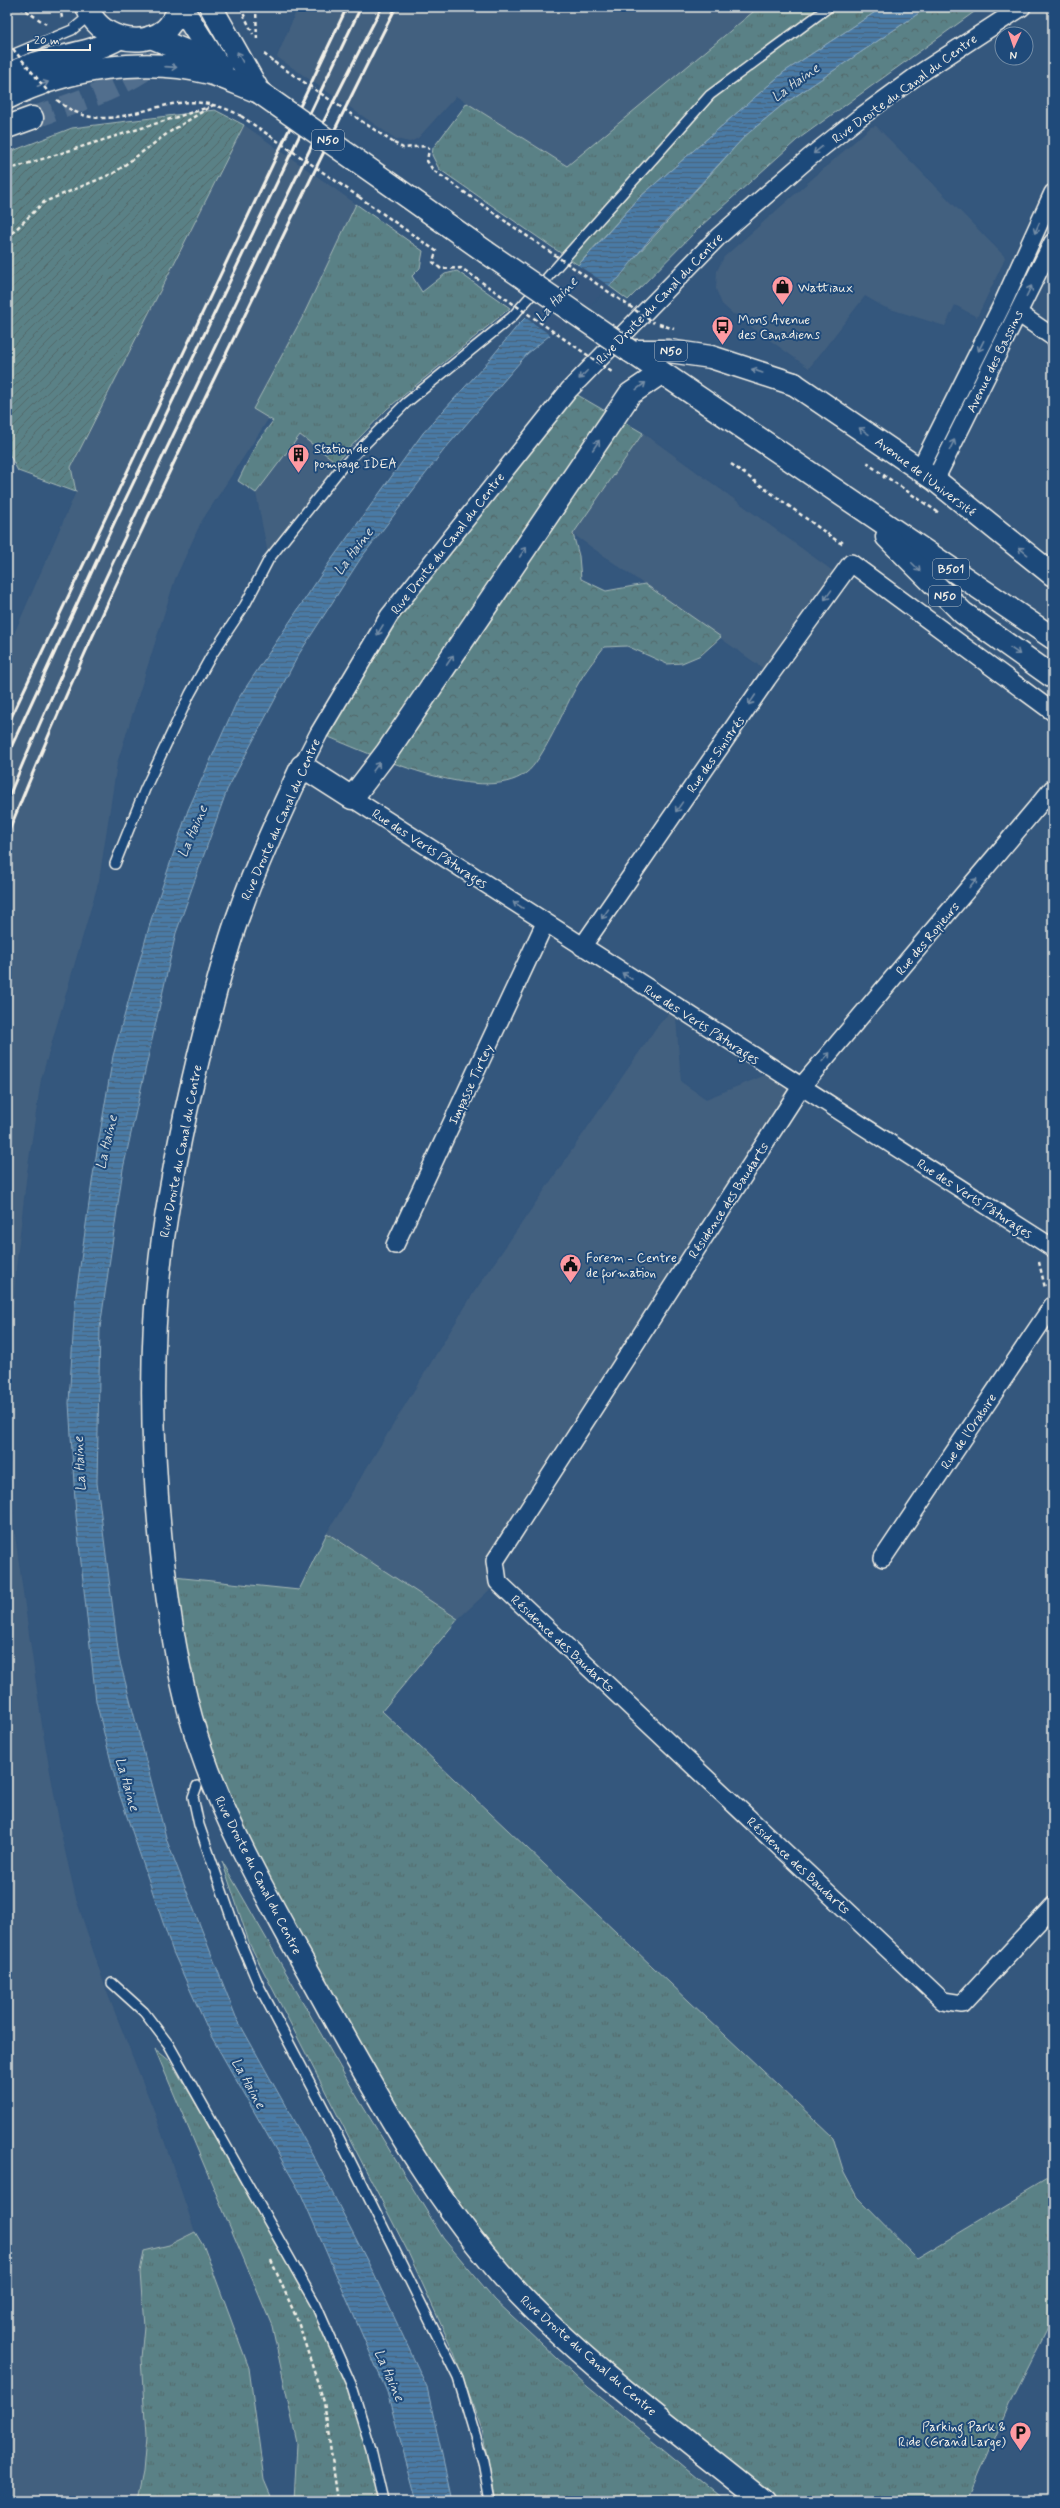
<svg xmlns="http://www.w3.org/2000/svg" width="1060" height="2508" font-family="Mynerve,sans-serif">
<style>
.built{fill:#43607f}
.grass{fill:url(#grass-tufts);stroke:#a7b9b7}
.forest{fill:url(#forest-crowns);stroke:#a7b9b7}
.garden{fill:url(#garden-furrows);stroke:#a7b9b7}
.water{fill:url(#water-rules);stroke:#8daac0}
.pier{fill:#34577d}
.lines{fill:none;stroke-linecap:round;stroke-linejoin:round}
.secondary-tunnel{stroke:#516e8d;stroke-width:22;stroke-dasharray:22 11;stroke-linecap:butt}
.lane-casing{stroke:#f4f1e8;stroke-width:12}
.street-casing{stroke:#f4f1e8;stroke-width:20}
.secondary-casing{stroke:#f4f1e8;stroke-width:25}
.primary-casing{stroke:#f4f1e8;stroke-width:25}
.highway-casing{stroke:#f4f1e8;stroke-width:25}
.path{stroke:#f4f1e8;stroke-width:2.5;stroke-dasharray:4 3;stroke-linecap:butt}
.lane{stroke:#1f4a7a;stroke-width:9}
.street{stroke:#1f4a7a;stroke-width:17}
.secondary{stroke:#1f4a7a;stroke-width:22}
.primary{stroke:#1f4a7a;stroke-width:22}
.highway{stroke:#1f4a7a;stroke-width:22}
.rail{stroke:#f4f1e8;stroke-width:3}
.highway-bridge-casing{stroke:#f4f1e8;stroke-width:25;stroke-linecap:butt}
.path-bridge{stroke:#f4f1e8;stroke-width:2.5;stroke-dasharray:4 3;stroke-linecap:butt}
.highway-bridge{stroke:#1f4a7a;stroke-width:22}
.oneway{stroke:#748da6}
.labels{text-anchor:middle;stroke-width:4;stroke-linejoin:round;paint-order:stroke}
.shield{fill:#1f4a7a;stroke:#b4bfc7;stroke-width:1}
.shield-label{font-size:12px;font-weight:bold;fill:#f4f1e8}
.street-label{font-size:13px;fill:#f4f1e8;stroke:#1f4a7a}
.poi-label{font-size:13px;fill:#f4f1e8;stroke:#1f4a7a;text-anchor:start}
.water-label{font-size:14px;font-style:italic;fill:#dadfde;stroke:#1f4a7a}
</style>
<defs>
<pattern id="grass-tufts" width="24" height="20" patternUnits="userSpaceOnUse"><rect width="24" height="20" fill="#5a8186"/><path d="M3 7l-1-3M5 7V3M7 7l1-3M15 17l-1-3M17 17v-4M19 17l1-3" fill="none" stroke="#526769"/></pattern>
<pattern id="forest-crowns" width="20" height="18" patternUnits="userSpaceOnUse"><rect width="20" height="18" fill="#5a8186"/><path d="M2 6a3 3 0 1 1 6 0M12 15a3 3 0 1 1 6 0" fill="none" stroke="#526769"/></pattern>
<pattern id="garden-furrows" width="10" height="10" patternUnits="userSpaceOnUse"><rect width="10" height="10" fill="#5a8186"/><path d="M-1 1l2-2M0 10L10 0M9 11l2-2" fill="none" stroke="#526769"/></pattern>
<pattern id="water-rules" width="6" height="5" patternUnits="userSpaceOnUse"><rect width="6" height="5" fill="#487aa5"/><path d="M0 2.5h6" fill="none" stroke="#48647a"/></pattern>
</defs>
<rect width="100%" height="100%" fill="#34577d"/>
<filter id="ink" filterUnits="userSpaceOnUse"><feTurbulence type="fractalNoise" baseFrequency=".025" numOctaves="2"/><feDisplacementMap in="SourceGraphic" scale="8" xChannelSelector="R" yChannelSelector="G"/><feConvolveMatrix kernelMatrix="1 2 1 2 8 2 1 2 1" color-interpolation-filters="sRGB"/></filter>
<g filter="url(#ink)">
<g class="built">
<path d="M298 7H759L567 166 456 96 418 138 410 142 396 139 277 57Z"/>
<path d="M244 125 356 204 302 318 253 409 269 418 201 522 175 579 117 763 99 880 41 1079 27 1172 16 1267 10 1358 9 1444 14 1529 43 1733 62 1838 76 1899 106 1990 154 2111 195 2232 169 2245 144 2251V2326L141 2358 146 2437 143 2472 137 2501H7V650L76 492 71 467Z"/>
<path d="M876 126 1005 257 1003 263 977 317 955 305 945 326 884 307 865 296 809 368 750 326 746 316 733 314 722 304 716 289 717 271 724 257 871 127Z"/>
<path d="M643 433 841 577 771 674 573 534Z"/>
<path d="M301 435 342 467 269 559 256 493Z"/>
<path d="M675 1006 681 1082 706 1099 776 1071 801 1087 495 1560 498 1582 458 1619 327 1533 473 1294 656 1028Z"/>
</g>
<g class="grass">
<path d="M759 7H883L784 72 640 197 578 265 439 169 432 155 433 148 467 103 567 166Z"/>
<path d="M356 204 423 251 420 268 412 276 422 292 445 274 457 271 510 308 387 409 336 462 300 435 256 493 238 481 258 441 273 421 253 409 302 318Z"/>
<path d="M327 1533 458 1619 382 1711 833 2137 844 2173 857 2197 917 2258 1053 2177V2317L1009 2405 968 2501H763L478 2247 229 1819 164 1576 299 1590Z"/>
<path d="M222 1861 356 2095 443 2238 495 2300 588 2387 726 2501H496L482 2430 454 2353 407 2250 250 1945Z"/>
<path d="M155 2049 170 2061 266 2218 336 2352 372 2455 380 2501H294L297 2443 272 2326Z"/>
<path d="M195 2232 204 2247 249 2368 264 2480 273 2501H137L143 2472 146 2437 141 2358 144 2326 140 2272 144 2251 169 2245Z"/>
</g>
<g class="forest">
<path d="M928 7H981L797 140 702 225 628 300 609 286 745 136 781 106Z"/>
<path d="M569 390 643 433 573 534 579 556 581 579 606 591 645 584 721 637 701 655 682 663 667 664 627 646 604 647C595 659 585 671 578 684 566 704 543 761 526 773 481 807 366 752 319 733L389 616Z"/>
</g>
<path class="garden" d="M215 110 244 125 71 467 76 492 18 471 7 450V153L72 128Z"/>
<path class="water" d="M883 7H928L781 106 745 136 648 241 619 278 527 354 444 450 361 558 299 654 227 790 176 933 123 1169 100 1328 97 1483 119 1658 167 1841 236 2017 315 2159 372 2270 427 2387 452 2501H417L387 2392 301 2194 211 2036 173 1952 118 1790 96 1701 76 1516 69 1403 75 1302 93 1175 113 1056 151 920 188 810 238 699 329 563 423 433 485 365 519 324 588 255 640 197 784 72Z"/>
<path class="pier" d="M576 264 611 287 552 336 523 316Z"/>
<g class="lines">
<path class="secondary-tunnel" d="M32 118C97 95 169 75 199 7"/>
<defs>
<g id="lane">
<path d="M7 57 72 30 90 15"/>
<path d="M115 864 145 789 190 694 211 656 245 605 269 559 342 467 406 403 512 317 710 95 829 7"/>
<path d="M197 1786 193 1797 199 1825 237 1934 259 1986 336 2132 458 2378 483 2462 490 2501"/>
<path d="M112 1983 144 2012 169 2045 316 2305 351 2384 371 2449 383 2501"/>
</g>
<g id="street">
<path d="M1018 313 1053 337"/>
<path d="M920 469 1002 305 1053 193"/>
<path d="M935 480 1053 242"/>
<path d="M302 766 319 733 389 616 569 390 719 236 810 157 859 118 919 74 1022 7"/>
<path d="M1053 788 801 1087 495 1561 498 1582 943 2001 962 2004 1053 1906"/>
<path d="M352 798 1053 1248"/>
<path d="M582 947 767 679 851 563 1053 712"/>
<path d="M395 1245 545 923"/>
<path d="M883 1558 1053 1305"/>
</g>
<g id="secondary">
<path d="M7 127 32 118"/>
<path d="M661 373 630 394 387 752 352 798 302 766C280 814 257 862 240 911 225 951 215 994 204 1035 187 1102 173 1169 163 1238 149 1341 151 1449 162 1553 168 1608 176 1664 191 1718 220 1822 279 1917 330 2011 386 2112 442 2213 522 2297 595 2373 682 2435 763 2501"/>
</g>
<path id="primary" d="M794 384 935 480 1053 575"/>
<g id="highway">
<path d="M87 7C98 37 138 50 165 30 171 25 177 14 181 7L216 62"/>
<path d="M211 7 259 92"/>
<path d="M151 37 222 66"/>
<path d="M7 76C41 55 85 58 119 38"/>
<path d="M7 98C67 68 145 56 210 73 226 78 243 86 259 92"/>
<path d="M397 189 486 252"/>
<path d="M630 351 1053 638"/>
<path d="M630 351H669L711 357 794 384"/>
<path d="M887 537 963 613 1053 677"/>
</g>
</defs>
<use href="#lane" class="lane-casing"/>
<use href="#street" class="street-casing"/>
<use href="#secondary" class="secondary-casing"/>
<use href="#primary" class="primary-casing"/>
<use href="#highway" class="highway-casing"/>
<g class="path">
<path d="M20 7 46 24"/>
<path d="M60 7 62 18"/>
<path d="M243 7 244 15 253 34"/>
<path d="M256 7 257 42"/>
<path d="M264 54 274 62"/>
<path d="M57 100C98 135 135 109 179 103 200 100 224 106 241 116"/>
<path d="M394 143 403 148 427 146 429 149 427 161 433 170 508 223"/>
<path d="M7 170 209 107"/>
<path d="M359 197 436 251 433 262 441 269 461 268 470 274"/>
<path d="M7 238 44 202 114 173 168 133 213 105"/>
<path d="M659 324 674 329"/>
<path d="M869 462 868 464 885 476"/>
<path d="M731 464 840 543"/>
<path d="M883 478 885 476 939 513"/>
<path d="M840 544 844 539"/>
<path d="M1039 1262 1045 1288"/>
<path d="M271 2260 297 2319 324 2402 338 2501"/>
</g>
<use href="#lane" class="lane"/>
<use href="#street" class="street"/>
<use href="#secondary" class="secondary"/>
<use href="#primary" class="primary"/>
<use href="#highway" class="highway"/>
<g class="rail">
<path d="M7 726 347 7"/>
<path d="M7 756 115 521 361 7"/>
<path d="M7 801C62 668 124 538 186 408 250 273 313 139 382 7"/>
<path d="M7 836C68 683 139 535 210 387 272 260 332 132 396 7"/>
</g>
<defs>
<g id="highway-bridge">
<path d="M259 92 397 189"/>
<path d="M486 252 630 351"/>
</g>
</defs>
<use href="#highway-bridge" class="highway-bridge-casing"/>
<g class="path-bridge">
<path d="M13 49 50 94"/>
<path d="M274 62 394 143"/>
<path d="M241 116 359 197"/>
<path d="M508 223 654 323"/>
<path d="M470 274 612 372"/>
</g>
<use href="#highway-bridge" class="highway-bridge"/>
</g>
<defs><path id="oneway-shaft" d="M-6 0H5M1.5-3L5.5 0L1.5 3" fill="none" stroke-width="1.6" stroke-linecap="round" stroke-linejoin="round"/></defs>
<g class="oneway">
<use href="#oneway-shaft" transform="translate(240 57) rotate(-118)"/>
<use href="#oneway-shaft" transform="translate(171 67) rotate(4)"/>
<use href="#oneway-shaft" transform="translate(43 84) rotate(-21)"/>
<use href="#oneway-shaft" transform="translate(818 150) rotate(141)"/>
<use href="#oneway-shaft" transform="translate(1037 228) rotate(114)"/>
<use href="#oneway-shaft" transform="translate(1029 291) rotate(-64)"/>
<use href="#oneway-shaft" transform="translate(981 346) rotate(117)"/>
<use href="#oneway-shaft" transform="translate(757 371) rotate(-161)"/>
<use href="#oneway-shaft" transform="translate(583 375) rotate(134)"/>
<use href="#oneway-shaft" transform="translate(641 386) rotate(-37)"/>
<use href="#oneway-shaft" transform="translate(864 431) rotate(-146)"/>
<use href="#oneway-shaft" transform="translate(596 445) rotate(-56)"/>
<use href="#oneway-shaft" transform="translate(952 445) rotate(-64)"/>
<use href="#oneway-shaft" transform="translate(1023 551) rotate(-141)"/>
<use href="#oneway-shaft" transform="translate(523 552) rotate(-56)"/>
<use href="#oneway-shaft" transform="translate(916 567) rotate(45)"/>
<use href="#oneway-shaft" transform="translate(828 595) rotate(126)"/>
<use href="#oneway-shaft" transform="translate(380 630) rotate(121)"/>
<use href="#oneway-shaft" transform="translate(1015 651) rotate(35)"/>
<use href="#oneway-shaft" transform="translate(450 660) rotate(-56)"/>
<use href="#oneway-shaft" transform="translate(752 700) rotate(124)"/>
<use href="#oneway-shaft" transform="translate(376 767) rotate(-54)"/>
<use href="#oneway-shaft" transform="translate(679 807) rotate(125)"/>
<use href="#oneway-shaft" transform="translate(973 883) rotate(-50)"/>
<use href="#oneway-shaft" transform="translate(518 905) rotate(-147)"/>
<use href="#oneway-shaft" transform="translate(605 914) rotate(125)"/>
<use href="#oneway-shaft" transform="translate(627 976) rotate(-147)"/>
<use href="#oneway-shaft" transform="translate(826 1057) rotate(-50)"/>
</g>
</g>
<defs>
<symbol id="shop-pin" viewBox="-11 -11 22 30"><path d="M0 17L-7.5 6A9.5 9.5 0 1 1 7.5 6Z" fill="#ff9aa2" stroke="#1f4a7a"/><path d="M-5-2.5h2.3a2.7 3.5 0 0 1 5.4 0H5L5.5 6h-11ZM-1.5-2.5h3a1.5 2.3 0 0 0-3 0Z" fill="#111"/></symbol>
<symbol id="bus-pin" viewBox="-11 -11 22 30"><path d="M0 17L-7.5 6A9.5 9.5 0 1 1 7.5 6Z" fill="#ff9aa2" stroke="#1f4a7a"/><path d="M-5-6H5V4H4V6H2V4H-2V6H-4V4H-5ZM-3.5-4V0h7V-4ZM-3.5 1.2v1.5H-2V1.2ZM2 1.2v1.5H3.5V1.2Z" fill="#111"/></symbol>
<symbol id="building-pin" viewBox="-11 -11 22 30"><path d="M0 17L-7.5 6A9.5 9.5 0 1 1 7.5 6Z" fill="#ff9aa2" stroke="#1f4a7a"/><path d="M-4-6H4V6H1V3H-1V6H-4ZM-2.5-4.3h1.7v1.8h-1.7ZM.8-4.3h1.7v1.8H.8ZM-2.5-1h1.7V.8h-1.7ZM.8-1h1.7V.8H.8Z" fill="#111"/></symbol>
<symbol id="civic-pin" viewBox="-11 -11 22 30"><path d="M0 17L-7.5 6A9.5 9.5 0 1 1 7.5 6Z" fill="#ff9aa2" stroke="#1f4a7a"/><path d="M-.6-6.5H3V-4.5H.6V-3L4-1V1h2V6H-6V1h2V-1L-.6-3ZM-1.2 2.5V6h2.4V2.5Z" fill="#111"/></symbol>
<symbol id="parking-pin" viewBox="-11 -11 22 30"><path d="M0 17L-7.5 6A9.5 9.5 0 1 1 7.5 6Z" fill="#ff9aa2" stroke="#1f4a7a"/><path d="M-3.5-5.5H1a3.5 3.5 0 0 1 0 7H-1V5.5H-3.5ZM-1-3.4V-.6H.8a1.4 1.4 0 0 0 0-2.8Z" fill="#111"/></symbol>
</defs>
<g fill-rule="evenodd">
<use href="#shop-pin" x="770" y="274" width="25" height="34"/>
<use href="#bus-pin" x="710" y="314" width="25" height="34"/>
<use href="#building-pin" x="286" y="442" width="25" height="34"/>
<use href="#civic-pin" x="558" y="1252" width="25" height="34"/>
<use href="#parking-pin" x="1008" y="2420" width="25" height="34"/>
</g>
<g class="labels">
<g class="shield">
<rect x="312" y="130" width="32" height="20" rx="3"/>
<rect x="655" y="341" width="32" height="20" rx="3"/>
<rect x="933" y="559" width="36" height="20" rx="3"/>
<rect x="929" y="586" width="32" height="20" rx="3"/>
</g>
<g class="shield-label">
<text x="328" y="144">N50</text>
<text x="671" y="355">N50</text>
<text x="951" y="573">B501</text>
<text x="945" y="600">N50</text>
</g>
<g class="street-label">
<text transform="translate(904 88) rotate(-36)" y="5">Rive Droite du Canal du Centre</text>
<text transform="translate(659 298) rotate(-46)" y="5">Rive Droite du Canal du Centre</text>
<text transform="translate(994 361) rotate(-64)" y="5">Avenue des Bassins</text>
<text transform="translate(926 476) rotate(37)" y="5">Avenue de l'Université</text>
<text transform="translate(447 543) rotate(-52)" y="5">Rive Droite du Canal du Centre</text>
<text transform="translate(715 754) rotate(-55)" y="5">Rue des Sinistrés</text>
<text transform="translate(280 819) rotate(-66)" y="5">Rive Droite du Canal du Centre</text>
<text transform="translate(430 848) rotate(33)" y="5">Rue des Verts Pâturages</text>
<text transform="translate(927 938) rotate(-50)" y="5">Rue des Ropieurs</text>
<text transform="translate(702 1024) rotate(33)" y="5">Rue des Verts Pâturages</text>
<text transform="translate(470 1084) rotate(-65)" y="5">Impasse Tirtey</text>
<text transform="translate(180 1151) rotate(-79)" y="5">Rive Droite du Canal du Centre</text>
<text transform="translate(975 1198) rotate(33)" y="5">Rue des Verts Pâturages</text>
<text transform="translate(728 1200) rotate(-57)" y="5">Résidence des Baudarts</text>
<text transform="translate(968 1431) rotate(-56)" y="5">Rue de l'Oratoire</text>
<text transform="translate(563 1643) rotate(43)" y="5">Résidence des Baudarts</text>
<text transform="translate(799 1865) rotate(43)" y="5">Résidence des Baudarts</text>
<text transform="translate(259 1875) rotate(63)" y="5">Rive Droite du Canal du Centre</text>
<text transform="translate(589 2355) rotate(41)" y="5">Rive Droite du Canal du Centre</text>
</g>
<g class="poi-label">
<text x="798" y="292">Wattiaux</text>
<text x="738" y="324">Mons Avenue<tspan x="738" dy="15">des Canadiens</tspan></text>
<text x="314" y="453">Station de<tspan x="314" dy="15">pompage IDEA</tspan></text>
<text x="586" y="1262">Forem - Centre<tspan x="586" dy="15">de formation</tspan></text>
<text x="1006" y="2431" text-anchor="end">Parking Park &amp;<tspan x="1006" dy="15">Ride (Grand Large)</tspan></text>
</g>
<g class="water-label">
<text transform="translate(795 82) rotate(-36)" y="5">La Haine</text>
<text transform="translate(556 299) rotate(-48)" y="5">La Haine</text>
<text transform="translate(353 551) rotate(-53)" y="5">La Haine</text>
<text transform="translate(192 831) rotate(-67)" y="5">La Haine</text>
<text transform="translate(106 1142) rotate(-77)" y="5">La Haine</text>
<text transform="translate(79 1464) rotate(-93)" y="5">La Haine</text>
<text transform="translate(128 1784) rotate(74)" y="5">La Haine</text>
<text transform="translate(249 2083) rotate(61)" y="5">La Haine</text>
<text transform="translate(390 2375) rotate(66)" y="5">La Haine</text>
</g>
</g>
<rect width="1060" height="2508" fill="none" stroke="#1f4a7a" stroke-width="24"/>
<rect x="12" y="12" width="1036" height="2484" fill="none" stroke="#f4f1e8" stroke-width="1.5" filter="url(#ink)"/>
<g transform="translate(1014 46) rotate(183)"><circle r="19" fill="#1f4a7a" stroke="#748da6"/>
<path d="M0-3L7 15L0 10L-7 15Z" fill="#ff9aa2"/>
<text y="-6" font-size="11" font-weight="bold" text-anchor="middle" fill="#f4f1e8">N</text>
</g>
<path d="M28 44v6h62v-6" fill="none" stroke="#f4f1e8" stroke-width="2"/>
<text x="34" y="44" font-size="12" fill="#f4f1e8" stroke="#1f4a7a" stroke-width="3" paint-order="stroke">20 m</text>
</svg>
